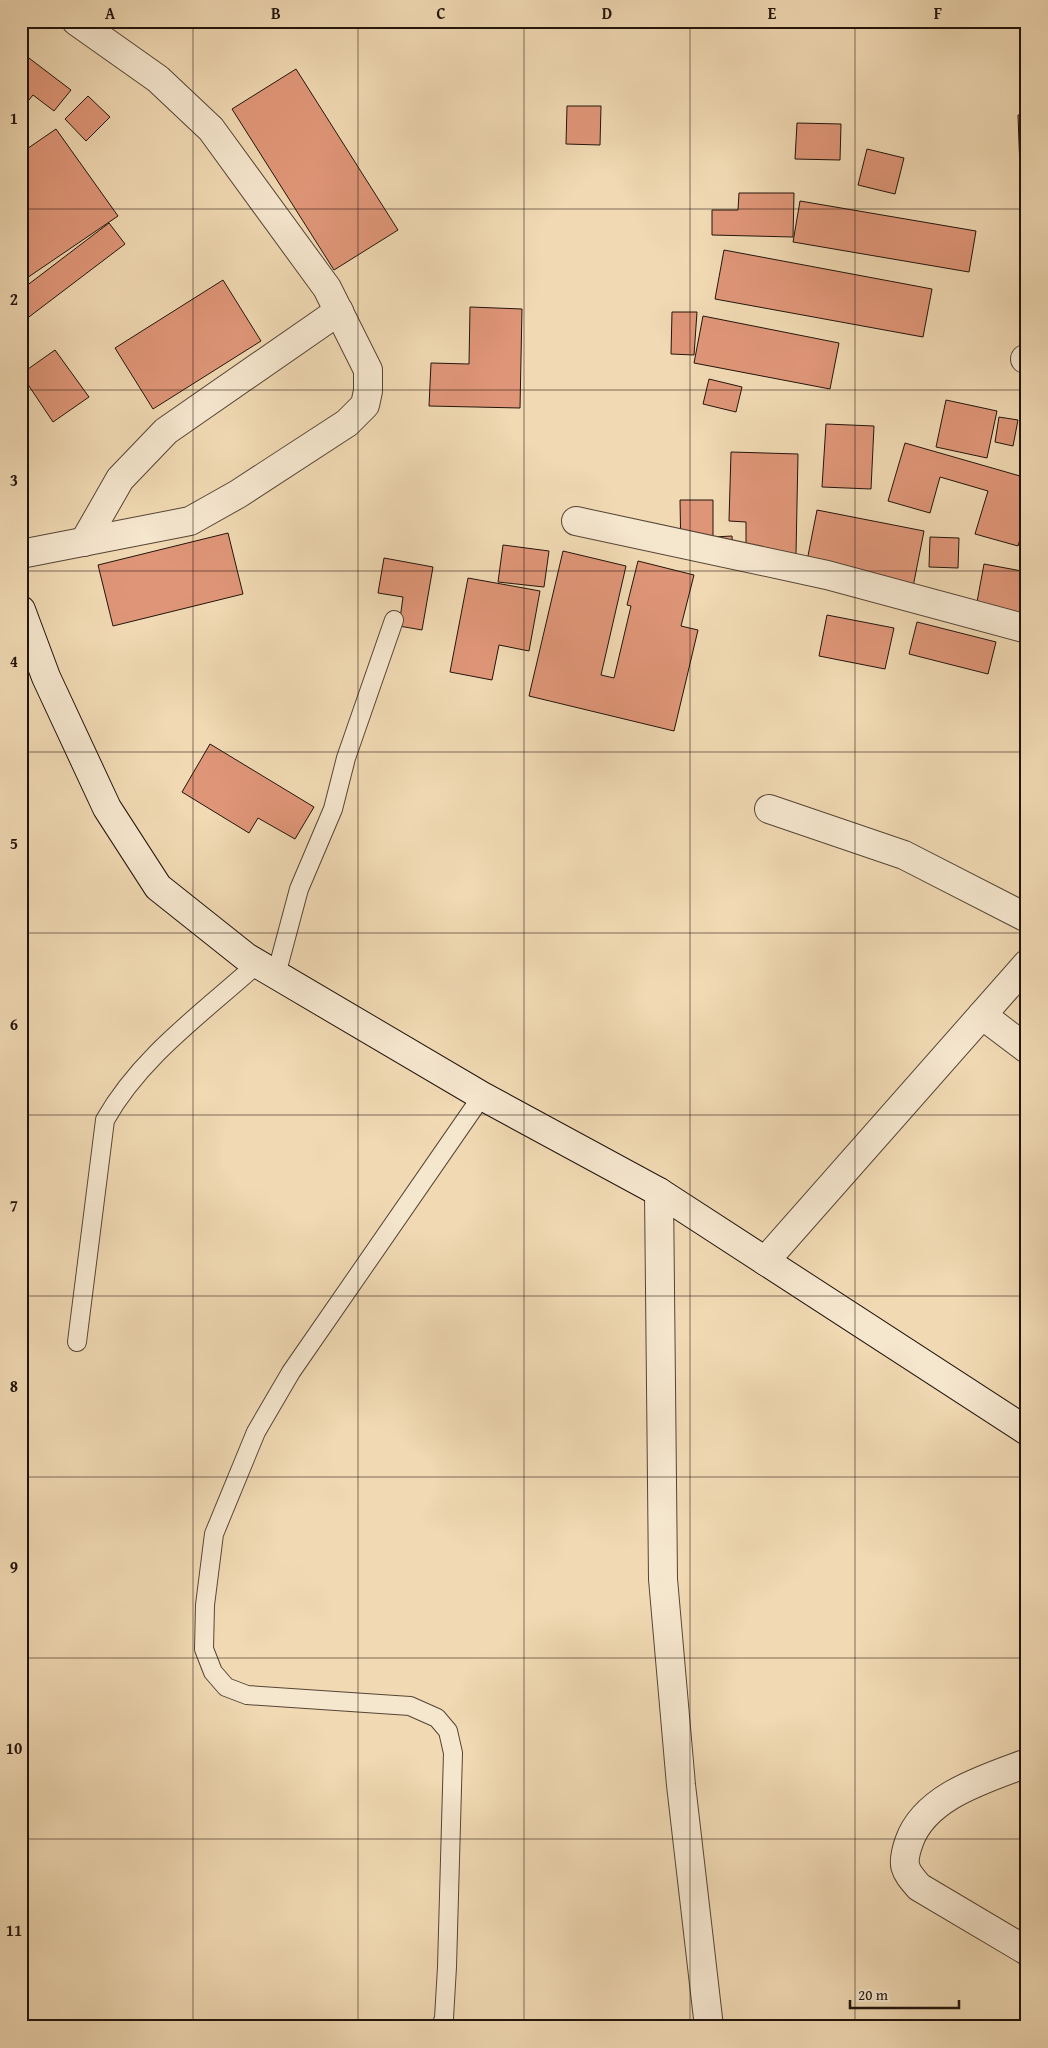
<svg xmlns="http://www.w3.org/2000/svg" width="1048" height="2048" font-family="'Gentium Book Plus',serif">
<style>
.building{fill:#df9678;stroke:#22140b}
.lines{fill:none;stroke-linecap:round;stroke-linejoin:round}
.lane-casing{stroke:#564535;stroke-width:20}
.street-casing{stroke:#564535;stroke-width:30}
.secondary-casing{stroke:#22140b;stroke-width:30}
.lane{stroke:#f5e6ce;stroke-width:18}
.street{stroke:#f5e6ce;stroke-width:28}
.secondary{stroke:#f5e6ce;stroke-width:28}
.grid{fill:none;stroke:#22140b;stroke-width:1;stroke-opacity:0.55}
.neatline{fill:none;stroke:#22140b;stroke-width:2}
.grid-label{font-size:16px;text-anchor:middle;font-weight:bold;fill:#22140b}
</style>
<rect width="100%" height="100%" fill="#f0d9b3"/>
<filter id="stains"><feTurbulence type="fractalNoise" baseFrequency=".004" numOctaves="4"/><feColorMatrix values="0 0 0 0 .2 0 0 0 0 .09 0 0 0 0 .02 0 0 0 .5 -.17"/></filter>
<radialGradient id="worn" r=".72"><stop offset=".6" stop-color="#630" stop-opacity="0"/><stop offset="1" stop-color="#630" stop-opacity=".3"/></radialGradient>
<g class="building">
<path d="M21 52 71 90 54 111 33 95 24 106 21 103Z"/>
<path d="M296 69 398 230 334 270 232 109Z"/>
<path d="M88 96 110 117 86 141 65 119Z"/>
<path d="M567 106H601L600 145 566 144Z"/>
<path d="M1018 115H1027V169H1020Z"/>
<path d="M797 123 841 124 840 160 795 159Z"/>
<path d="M56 129 118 216 21 282V153Z"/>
<path d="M867 149 904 158 895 194 858 185Z"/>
<path d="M739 193H794L793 237 712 235V210H738Z"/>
<path d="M800 201 976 231 969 272 793 242Z"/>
<path d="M109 223 125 244 21 323V290Z"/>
<path d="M1021 243H1027V262H1020Z"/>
<path d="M724 250 932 289 923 337 715 299Z"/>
<path d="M223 280 261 341 153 409 115 348Z"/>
<path d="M470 307 522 309 520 408 429 406 431 363 469 364Z"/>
<path d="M672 312H697L694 355 671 354Z"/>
<path d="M703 316 839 343 830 389 694 363Z"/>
<path d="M55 350 89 397 53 422 21 374Z"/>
<path d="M709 379 742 387 736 412 703 404Z"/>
<path d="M946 400 997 411 987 458 936 447Z"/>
<path d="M999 417 1018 420 1013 446 995 442Z"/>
<path d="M826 424 874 426 871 489 822 487Z"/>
<path d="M905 443 1027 478V516L1018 546 975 534 988 491 940 477 930 513 888 501Z"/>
<path d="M731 452 798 454 796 555 746 554V522L729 521Z"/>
<path d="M680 500H713V537L732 536 733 555 681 556Z"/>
<path d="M817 510 924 531 912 592 805 571Z"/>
<path d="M228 533 243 594 113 626 98 565Z"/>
<path d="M930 537 959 538 958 568 929 567Z"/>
<path d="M503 545 549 551 544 587 498 582Z"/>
<path d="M563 551 626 566 601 675 614 678 631 606 627 605 638 561 694 575 681 626 698 630 674 731 529 696Z"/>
<path d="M384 558 433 567 422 630 399 626 403 597 378 593Z"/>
<path d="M984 564 1027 572 1023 596 1027 597V639L972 629Z"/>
<path d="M468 578 540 591 529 651 499 645 492 680 450 672Z"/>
<path d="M827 615 894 628 885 669 819 656Z"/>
<path d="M917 622 996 642 988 674 909 654Z"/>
<path d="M210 744 314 807 295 839 258 818 249 833 182 792Z"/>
</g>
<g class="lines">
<defs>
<g id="lane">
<path d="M276 975 299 889 333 809 346 758 394 620"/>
<path d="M77 1342 105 1120C141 1056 204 1012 257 964"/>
<path d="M441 2027 444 2018 447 1967 453 1753 448 1731 437 1718 410 1706 247 1695 226 1687 213 1672 204 1649 205 1605 214 1534 256 1432 291 1372 482 1096"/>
</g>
<g id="street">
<path d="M1025 359H1027"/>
<path d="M576 521 827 575 1027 629"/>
<path d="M84 542 120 479 166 431 339 311"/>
<path d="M21 554 190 521 238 494 347 423 365 405 368 391V370L327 288 211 129 158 79 76 21"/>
<path d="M769 809 904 855 1027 918"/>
<path d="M982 1015 1027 1049"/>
<path d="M659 1192 663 1579 681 1785 709 2027"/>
<path d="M765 1261 1027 964"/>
<path d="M1027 1763C985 1779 925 1796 909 1842 901 1865 904 1870 919 1887L1027 1951"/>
</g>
<path id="secondary" d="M21 610 46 677 107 808 158 887 246 957 482 1096 659 1192 1027 1431"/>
</defs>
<use href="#lane" class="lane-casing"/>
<use href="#street" class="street-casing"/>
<use href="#secondary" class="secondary-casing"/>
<use href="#lane" class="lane"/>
<use href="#street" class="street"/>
<use href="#secondary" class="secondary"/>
</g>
<path class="grid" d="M193 21V2027M358 21V2027M524 21V2027M690 21V2027M855 21V2027M21 209H1027M21 390H1027M21 571H1027M21 752H1027M21 933H1027M21 1115H1027M21 1296H1027M21 1477H1027M21 1658H1027M21 1839H1027"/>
<rect width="1048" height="2048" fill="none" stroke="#f0d9b3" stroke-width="55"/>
<path d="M850 2000v8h109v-8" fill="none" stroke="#22140b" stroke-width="2.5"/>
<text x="858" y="2000" font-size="15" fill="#22140b" stroke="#f5e6ce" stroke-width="4" paint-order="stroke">20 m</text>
<rect x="28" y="28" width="992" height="1992" class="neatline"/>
<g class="grid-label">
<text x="110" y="19">A</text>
<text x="276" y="19">B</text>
<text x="441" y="19">C</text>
<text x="607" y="19">D</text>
<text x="772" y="19">E</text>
<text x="938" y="19">F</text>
<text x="14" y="124">1</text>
<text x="14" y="305">2</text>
<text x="14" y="486">3</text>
<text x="14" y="667">4</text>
<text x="14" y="849">5</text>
<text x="14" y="1030">6</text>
<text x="14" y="1211">7</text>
<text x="14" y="1392">8</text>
<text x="14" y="1573">9</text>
<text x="14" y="1754">10</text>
<text x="14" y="1936">11</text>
</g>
<rect width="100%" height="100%" filter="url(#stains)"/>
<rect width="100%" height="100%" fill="url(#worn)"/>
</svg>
